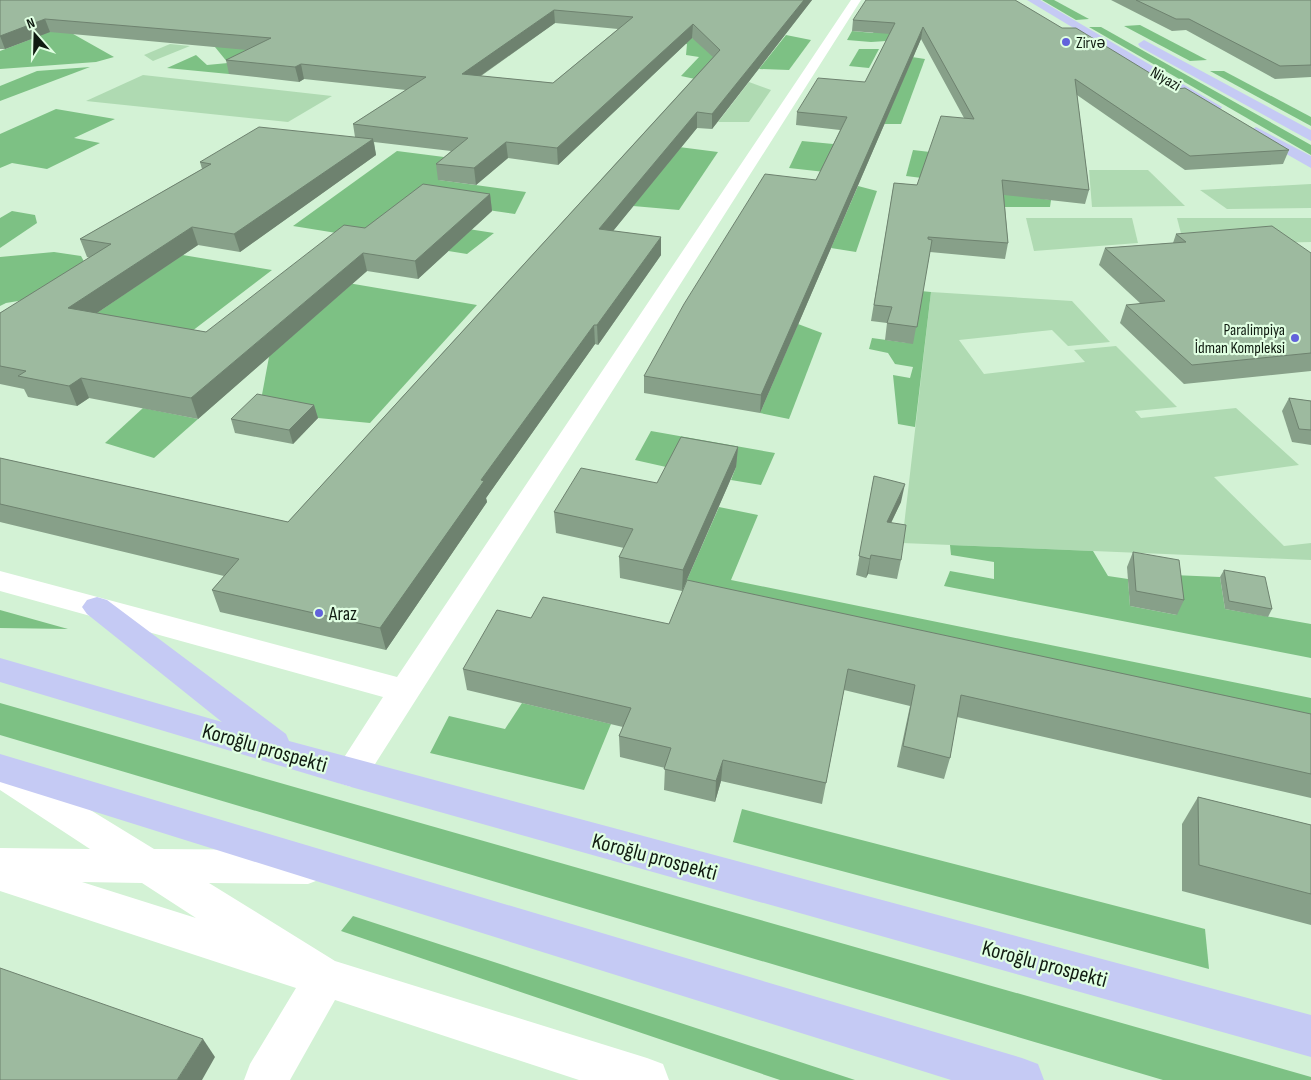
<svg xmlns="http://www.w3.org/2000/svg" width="1311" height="1080" font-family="'Sofia Sans Condensed',sans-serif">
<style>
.green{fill:#afdab2}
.forest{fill:#7dc184}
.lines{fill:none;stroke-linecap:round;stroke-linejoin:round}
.minor{fill:#fff;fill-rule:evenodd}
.major{fill:#c5caf4;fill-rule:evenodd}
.wall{fill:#87a089;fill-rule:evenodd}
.shaded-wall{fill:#6e826f}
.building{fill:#9dba9f;stroke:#6e826f;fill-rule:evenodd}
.poi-dot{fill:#6262db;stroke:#e0ffe2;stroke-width:2}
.labels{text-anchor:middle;stroke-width:4.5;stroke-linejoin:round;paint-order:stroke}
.far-poi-label{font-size:16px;fill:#101b11;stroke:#e0ffe2;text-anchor:start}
.far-street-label{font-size:16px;fill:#101b11;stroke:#e0ffe2}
.poi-label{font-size:19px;fill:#101b11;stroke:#e0ffe2;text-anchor:start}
.near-street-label{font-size:22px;fill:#101b11;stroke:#e0ffe2}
</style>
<rect width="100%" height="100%" fill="#d3f2d5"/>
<g class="green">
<path d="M170 44 190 46 153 61 144 55Z"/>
<path d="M143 75 332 96 288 122 86 101Z"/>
<path d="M749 82 771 90 749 122H718Z"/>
<path d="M1089 170H1148L1185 206 1092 207Z"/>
<path d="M1311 184V208L1227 209 1200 190Z"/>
<path d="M1026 218H1132L1138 243 1034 251Z"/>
<path d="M1177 218H1311V242L1184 245Z"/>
<path d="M931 292 1072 301 1110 342 1068 346 1052 330 959 340 984 374 1085 362 1074 350 1116 346 1177 407 1135 411 1141 418 1236 408 1299 465 1214 477 1284 546 1311 543V560L902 543Z"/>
</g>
<g class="forest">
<path d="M1042 0H1054L1089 19 1076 20Z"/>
<path d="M27 8 114 57 96 62 0 69V51L34 38Z"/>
<path d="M1140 25 1207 60 1190 61 1124 26Z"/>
<path d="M1089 27H1101L1311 145V155Z"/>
<path d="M875 30 917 39 871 42 847 40 852 31 873 33Z"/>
<path d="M630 33 728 41 695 79 681 76 699 57 686 55 687 44Z"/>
<path d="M786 35 811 40 789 70 759 69Z"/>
<path d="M215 47H288L229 74 167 68 196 55 207 65 228 63Z"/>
<path d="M859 49H879L869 68 849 66Z"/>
<path d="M912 57 925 59 901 124H884Z"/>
<path d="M90 67 0 101V86L37 71Z"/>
<path d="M1210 71H1224L1311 117V126Z"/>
<path d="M56 109 115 119 74 138 100 143 47 169 12 163 0 168V134Z"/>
<path d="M802 141 854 146 825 172 789 168Z"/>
<path d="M679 147 718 152 679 210 633 206Z"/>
<path d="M913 150 947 154 922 178 906 176Z"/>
<path d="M397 151 491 163 439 180 526 192 515 214 426 201 404 219 494 233 467 254 293 226Z"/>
<path d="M858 186 877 191 856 252 831 248Z"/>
<path d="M1002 193 1051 200 1050 207H1003Z"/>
<path d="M12 211 35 215 37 223 0 248V218Z"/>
<path d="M141 248 272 270 179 341 69 332 151 276Z"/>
<path d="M54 252 81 256 87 267 36 298 6 303 0 306V257Z"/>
<path d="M307 276 477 305 370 423 318 418 261 400 269 357Z"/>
<path d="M910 290 931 292 915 427 898 424 893 375 910 378 913 367 895 364 888 353 869 349 872 338 908 343Z"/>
<path d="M798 324 822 333 789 419 760 413Z"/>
<path d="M143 408 198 419 154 458 105 443Z"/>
<path d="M651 431 775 453 761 485 731 480 736 467 675 469 635 460Z"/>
<path d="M719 507 758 515 731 580 1311 698V738L687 601 682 591Z"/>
<path d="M950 545 1093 551 1108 576 1128 579 1130 606 1177 615 1173 575 1220 577 1225 609 1311 624V658L944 586 950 571 994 579V562L951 555Z"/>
<path d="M0 610 68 629 0 628Z"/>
<path d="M0 703 1311 1077V1080H1163L0 735Z"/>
<path d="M522 703 611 724 584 790 430 753 449 716 505 729Z"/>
<path d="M742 809 1205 929 1209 969 733 842Z"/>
<path d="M353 916 855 1080H780L341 931Z"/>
</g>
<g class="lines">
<g class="minor">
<path d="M851 0H861L363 783 351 787 339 783 334 773 383 697 0 591V571L397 677Z"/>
<path d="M0 758 12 762 154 849 308 850 321 855 327 867 321 879 308 884 209 883 335 961 647 1058 663 1064 669 1080H579L335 1000 290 1080H244L250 1064 296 988 0 891V848L90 849 0 790ZM82 882 142 883 196 918Z"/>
</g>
<g class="major">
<path d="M1027 0H1040L1222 107 1220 110H1210Z"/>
<path d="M1144 40 1311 130V141L1140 47 1138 44Z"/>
<path d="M1256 127 1311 156V168L1251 134 1249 131Z"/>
<path d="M97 597 107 600 286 734 289 741 1311 1015V1057L351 787 0 682V658L222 722 87 614 82 607 87 600Z"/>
<path d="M0 754 1022 1058 1038 1064 1044 1080H951L0 782Z"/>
</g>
</g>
<g class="wall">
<path d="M0 0H812L712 129 697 128 613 231 661 237V255L598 345 595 344 486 498 487 502 386 650 220 612 212 590 224 576 0 522V458L288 522 713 57 692 38 558 165 508 158 476 185 438 180 436 164 451 151 374 142 376 155 240 252 198 245 97 313 206 332 365 228 490 194 492 211 418 279 367 271 198 419 89 398 77 406 28 397 24 389 0 384V313L90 258 87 257 80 239 202 169 200 162 355 137 353 124 406 90 304 79 299 82 229 74 226 60 247 50 50 32 5 49H0ZM555 23 618 29 553 83 481 76Z"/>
<path d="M1111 0H1311V77L1275 79 1186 30 1172 31Z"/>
<path d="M853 20 1062 28 1176 89 1289 150 1283 164 1185 170 1077 95 1089 190 1085 204 1004 195 1008 243 1005 259 930 252 913 344 885 340 887 323 871 321 894 183 917 185 964 118 921 39 760 413 644 393V376L816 180 840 130 796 125 797 112 865 82 890 34 852 31Z"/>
<path d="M1176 234 1311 253V371L1184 384 1120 323 1126 305 1141 304 1099 265 1105 248 1173 243Z"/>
<path d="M1289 398 1311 401V445L1292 442 1282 411Z"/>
<path d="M314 405 318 418 293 444 235 433 231 419Z"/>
<path d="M738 447 736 467 682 591 620 578 619 557 624 548 556 533 554 512 657 483Z"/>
<path d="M874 476 901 502 891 522 901 560 897 579 868 574 866 578 856 575Z"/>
<path d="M1133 552 1184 600 1177 615 1130 606 1127 567Z"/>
<path d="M1224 570 1272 609 1268 617 1225 609 1220 577Z"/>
<path d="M531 618 669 624 1311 714V798L957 717 950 758 944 779 897 767 910 706 844 690 822 804 721 781 715 802 664 790 665 768 620 757 619 736 623 727 467 690 463 669Z"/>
<path d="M1198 797 1311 825V925L1182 891V824Z"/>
</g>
<g class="shaded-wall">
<path d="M804 0H812L712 129V114Z"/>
<path d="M554 10 555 23 463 88 462 74Z"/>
<path d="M45 19 50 32 5 49 0 36Z"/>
<path d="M693 24 692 38 558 165 557 148Z"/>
<path d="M923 27 921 39 760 413 761 395Z"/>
<path d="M301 64 304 79 299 82 295 67Z"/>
<path d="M697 112V128L600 247 599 229Z"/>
<path d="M373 139 376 155 240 252 234 234Z"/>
<path d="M506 142 508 158 476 185 474 168Z"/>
<path d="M490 194 492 211 418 279 415 261Z"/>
<path d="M192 227 198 245 76 327 68 308Z"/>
<path d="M661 237V255L598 345 597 325Z"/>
<path d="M363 253 367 271 198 419 191 398Z"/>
<path d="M594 325 595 344 486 498 487 502 386 650 380 628 481 480Z"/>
<path d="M81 378 89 398 77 406 69 386Z"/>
<path d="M314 405 318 418 293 444 289 430Z"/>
<path d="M738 447 736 467 682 591 683 570Z"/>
<path d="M905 484 901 502 883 540 887 522Z"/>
<path d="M871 555 868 574 866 578 870 559Z"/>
<path d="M723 760 721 781 715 802 716 781Z"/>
<path d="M203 1039 215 1057 202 1080H177Z"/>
</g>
<g class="building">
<path d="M0 0H804L712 114 697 112 599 229 661 237 597 325H594L481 480 484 481 380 628 212 590 239 559 0 504V458L288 522 720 50 693 24 557 148 506 142 474 168 436 164 468 138 353 124 426 77 301 64 295 67 226 60 271 38 45 19 0 36ZM554 10 633 17 553 83 462 74Z"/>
<path d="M866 0H1015L1062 28H1076L1176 89 1185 88 1289 150 1190 156 1075 79 1089 190 1002 180 1008 243 928 237V239L932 240 917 327 887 323 892 307 874 305 894 183 917 185 941 116 974 119 923 27 761 395 644 376 684 304 765 174 816 180 847 117 797 112 818 78 865 82 895 23 853 20Z"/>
<path d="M1136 0H1311V65L1280 66 1189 19H1176Z"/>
<path d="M259 127 373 139 234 234 192 227 68 308 206 332 344 225 365 228 423 184 490 194 415 261 363 253 191 398 81 378 69 386 18 376 26 371 0 366V313L111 244 80 239 211 164 200 162Z"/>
<path d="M1272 226 1311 253V353L1192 365 1126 305 1165 301 1105 248 1186 242 1176 234Z"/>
<path d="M257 394 314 405 289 430 231 419Z"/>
<path d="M1289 398 1311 401V430L1299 429Z"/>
<path d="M681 437 738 447 683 570 619 557 633 529 554 512 581 468 657 483Z"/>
<path d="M874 476 905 484 887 522 906 525 901 560 871 555 870 559 859 556Z"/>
<path d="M1133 552 1179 560 1184 600 1136 591Z"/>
<path d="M1224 570 1265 577 1272 609 1229 601Z"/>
<path d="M687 580 1311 714V774L961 695 950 758 903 746 915 685 848 669 826 783 723 760 716 781 664 769 671 748 619 736 631 708 463 669 497 610 531 618 543 597 669 624Z"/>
<path d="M1198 797 1311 825V894L1199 865Z"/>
<path d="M0 968 203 1039 177 1080H0Z"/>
</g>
<g class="poi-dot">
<circle cx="1066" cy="42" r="5"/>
<circle cx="1295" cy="338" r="5"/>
<circle cx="319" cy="613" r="5"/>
</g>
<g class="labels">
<g class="far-poi-label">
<text x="1076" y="48">Zirvə</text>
<text x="1285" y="335" text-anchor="end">Paralimpiya<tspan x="1285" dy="18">İdman Kompleksi</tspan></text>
</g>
<g class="far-street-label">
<text transform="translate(1166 78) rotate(30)" y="6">Niyazi</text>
</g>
<g class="poi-label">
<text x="329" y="620">Araz</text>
</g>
<g class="near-street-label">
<text transform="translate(265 747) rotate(16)" y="8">Koroğlu prospekti</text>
<text transform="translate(655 856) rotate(15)" y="8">Koroğlu prospekti</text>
<text transform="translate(1045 963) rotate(15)" y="8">Koroğlu prospekti</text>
</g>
</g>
<g transform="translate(35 35) rotate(340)" stroke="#e0ffe2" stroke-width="4" paint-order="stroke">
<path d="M0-4L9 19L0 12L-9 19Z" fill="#101b11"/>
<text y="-8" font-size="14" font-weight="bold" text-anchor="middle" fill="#101b11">N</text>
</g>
</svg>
